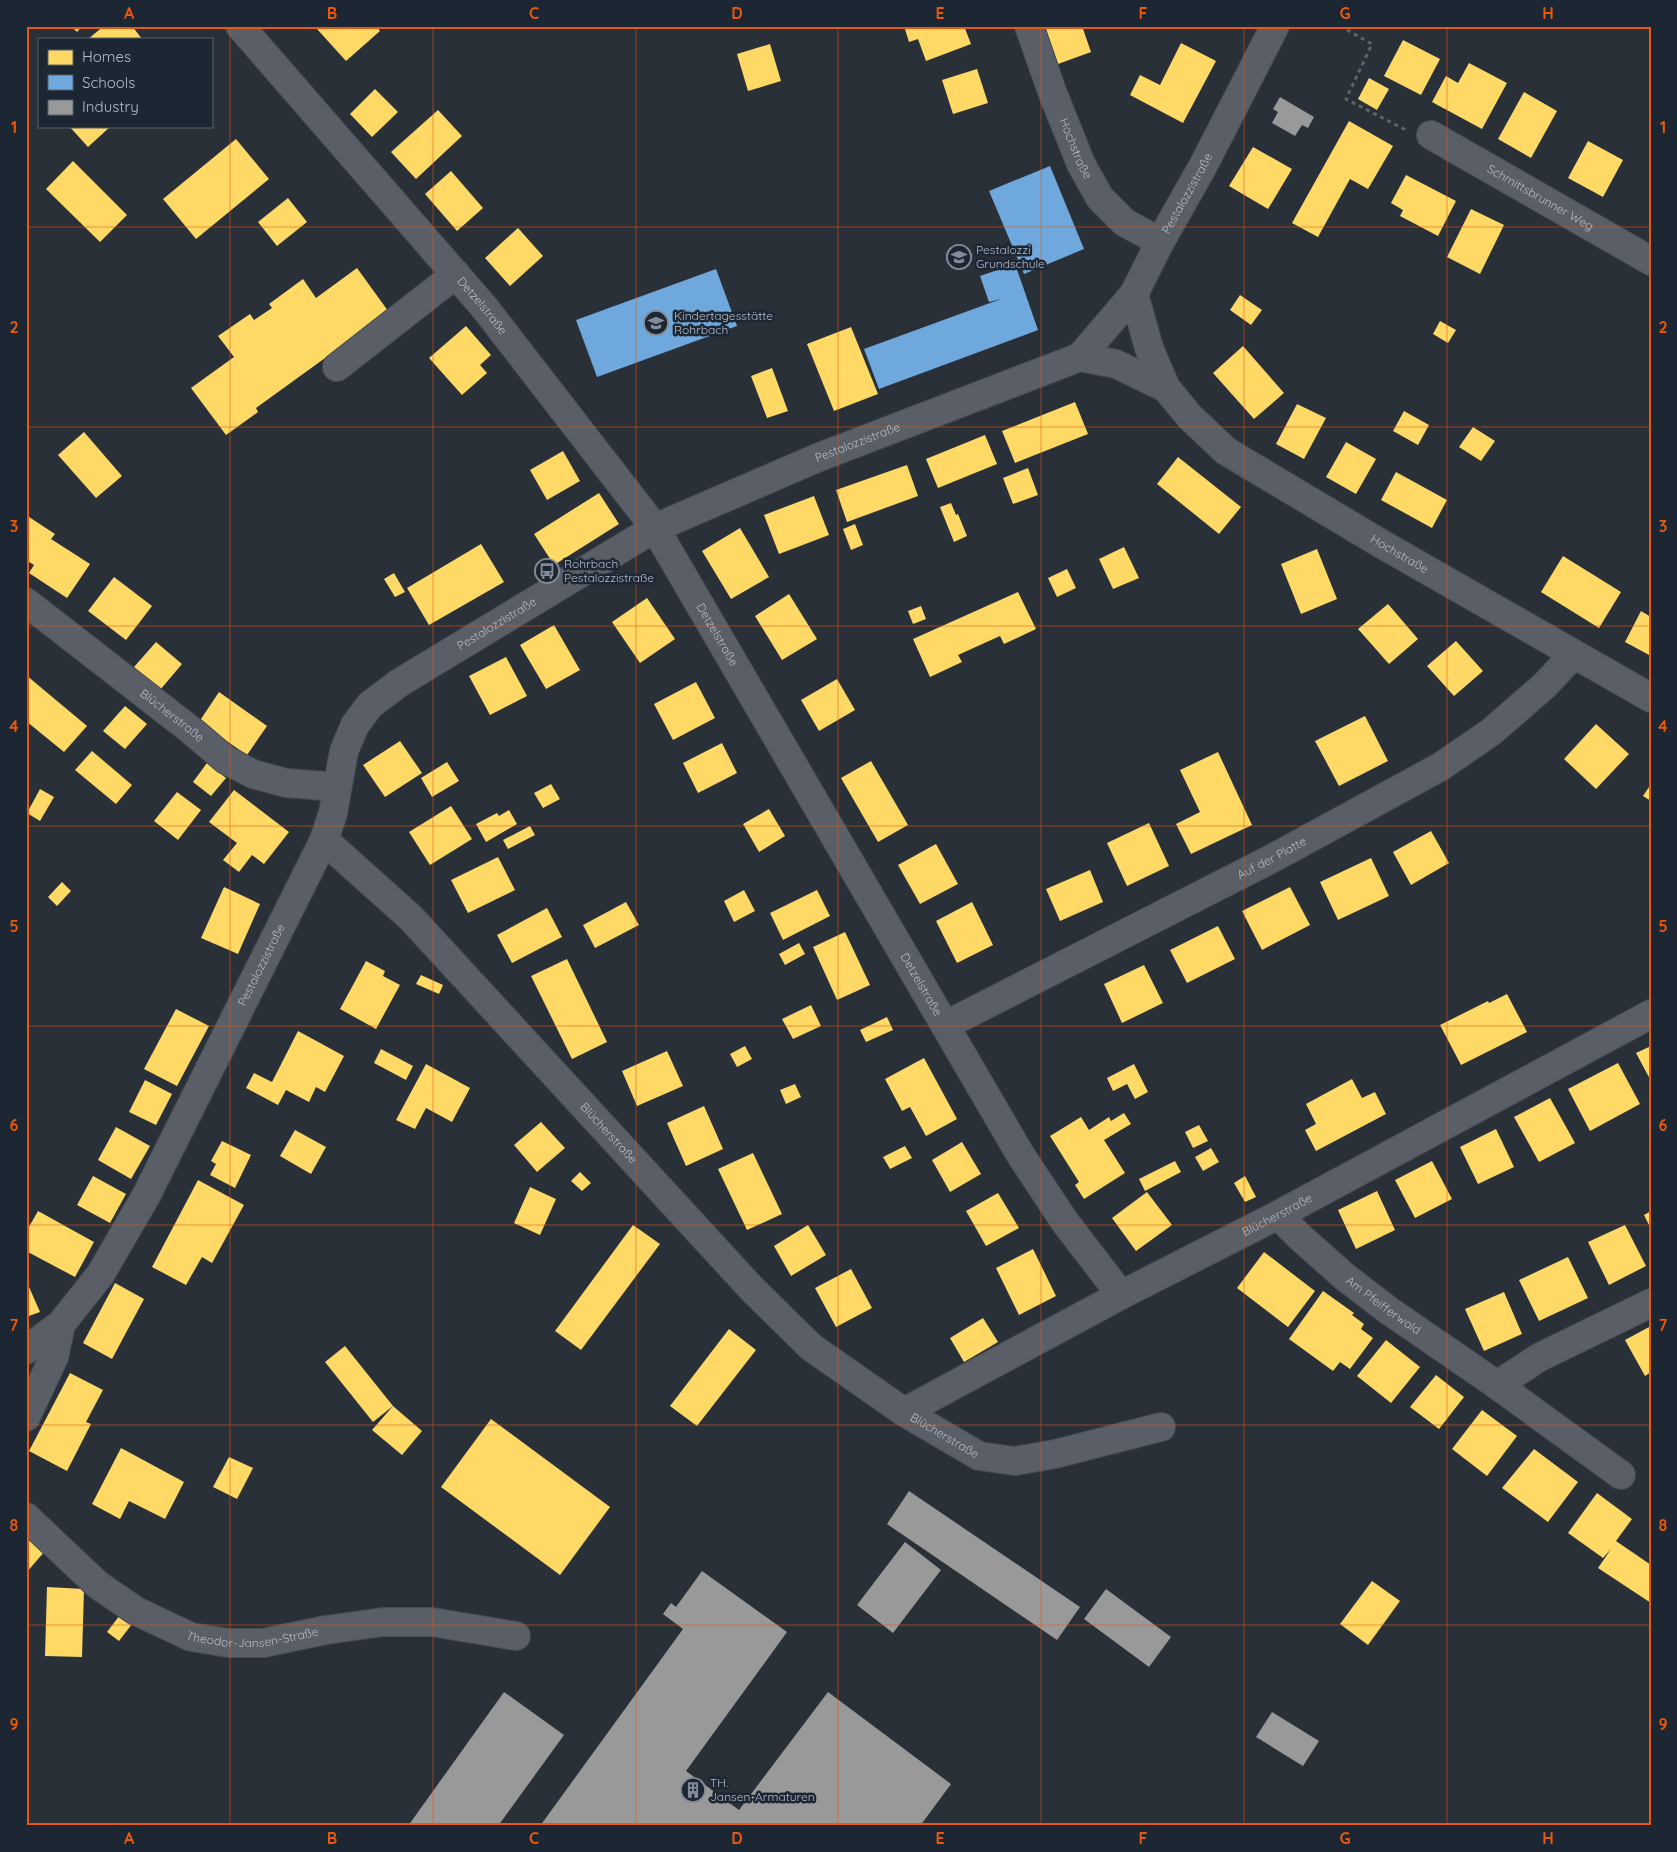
<svg xmlns="http://www.w3.org/2000/svg" width="1677" height="1852" font-family="Quicksand,sans-serif">
<style>
.homes{fill:#ffd966}
.schools{fill:#6fa8dc}
.industry{fill:#999}
.lines{fill:none;stroke-linecap:round;stroke-linejoin:round}
.minor-casing{stroke:#484c53;stroke-width:30}
.path{stroke:#5d636a;stroke-width:3;stroke-dasharray:4 4;stroke-linecap:butt}
.minor{stroke:#5a5e66;stroke-width:28}
.grid{fill:none;stroke:#e8590c;stroke-width:1;stroke-opacity:0.55}
.labels{text-anchor:middle;stroke-width:5;stroke-linejoin:round;paint-order:stroke}
.street-label{font-size:12px;fill:#b4bcc9;stroke:#1d2633}
.poi-label{font-size:12px;fill:#b4bcc9;stroke:#1d2633;text-anchor:start}
.neatline{fill:none;stroke:#e8590c;stroke-width:2}
.grid-label{font-size:16px;text-anchor:middle;font-weight:bold;fill:#e8590c}
</style>
<rect width="100%" height="100%" fill="#2a3038"/>
<g class="homes">
<path d="M71 26H82L77 32Z"/>
<path d="M104 26H132L142 39H88Z"/>
<path d="M320 26H376L380 31 346 61 317 29Z"/>
<path d="M904 26H964L971 44 926 61 918 39 909 42Z"/>
<path d="M1045 26H1082L1091 52 1058 64Z"/>
<path d="M1403 40 1440 59 1421 95 1384 76Z"/>
<path d="M1181 43 1216 61 1183 123 1130 95 1140 75 1160 85Z"/>
<path d="M770 44 781 81 748 91 737 54Z"/>
<path d="M1469 63 1507 83 1482 129 1432 102 1446 76 1458 83Z"/>
<path d="M977 69 988 103 953 114 942 80Z"/>
<path d="M1369 78 1389 89 1377 110 1358 99Z"/>
<path d="M375 89 398 112 372 137 350 114Z"/>
<path d="M1524 92 1557 111 1531 158 1498 139Z"/>
<path d="M438 110 462 136 416 179 391 152Z"/>
<path d="M1349 121 1393 146 1368 189 1350 179 1318 237 1292 223Z"/>
<path d="M69 126H111L88 147Z"/>
<path d="M236 139 269 179 196 239 163 199Z"/>
<path d="M1588 141 1623 160 1603 197 1568 178Z"/>
<path d="M1253 147 1292 169 1268 209 1229 186Z"/>
<path d="M73 161 127 215 100 242 46 189Z"/>
<path d="M451 171 483 208 457 231 425 194Z"/>
<path d="M1406 175 1456 201 1438 236 1400 216 1403 210 1391 203Z"/>
<path d="M288 198 307 222 277 246 258 222Z"/>
<path d="M1471 209 1504 225 1480 274 1447 257Z"/>
<path d="M518 228 543 256 510 286 485 258Z"/>
<path d="M357 268 391 315 361 332 256 408 258 412 226 435 191 388 234 357 218 336 250 314 254 320 272 308 269 304 303 279 316 298Z"/>
<path d="M1240 295 1262 310 1251 325 1230 310Z"/>
<path d="M1440 321 1456 330 1448 343 1433 334Z"/>
<path d="M466 326 491 355 480 365 487 373 462 395 429 358Z"/>
<path d="M851 327 878 394 834 411 807 344Z"/>
<path d="M1243 346 1284 393 1254 419 1213 373Z"/>
<path d="M772 368 788 411 767 418 751 376Z"/>
<path d="M1075 402 1088 434 1015 463 1002 431Z"/>
<path d="M1297 404 1326 418 1304 459 1276 444Z"/>
<path d="M1404 411 1429 425 1418 445 1393 431Z"/>
<path d="M1473 427 1495 441 1481 461 1459 447Z"/>
<path d="M84 432 122 476 96 498 58 455Z"/>
<path d="M985 435 997 464 938 488 926 459Z"/>
<path d="M1346 442 1376 459 1356 494 1326 477Z"/>
<path d="M563 451 580 481 547 500 530 470Z"/>
<path d="M1178 457 1241 507 1219 534 1157 484Z"/>
<path d="M907 465 918 496 847 522 836 490Z"/>
<path d="M1028 468 1038 495 1013 504 1003 478Z"/>
<path d="M1396 472 1447 500 1432 528 1381 500Z"/>
<path d="M599 493 619 524 554 565 534 534Z"/>
<path d="M814 496 829 535 779 554 764 515Z"/>
<path d="M951 503 956 515 958 514 967 536 954 542 940 507Z"/>
<path d="M26 515 55 534 51 539 90 564 67 598 29 573 34 565 26 560Z"/>
<path d="M855 524 863 545 851 550 843 529Z"/>
<path d="M740 528 769 577 731 599 702 551Z"/>
<path d="M481 544 504 582 429 625 407 588Z"/>
<path d="M1124 547 1139 578 1113 589 1099 559Z"/>
<path d="M1317 549 1337 599 1301 614 1281 564Z"/>
<path d="M1563 556 1621 592 1599 628 1541 592Z"/>
<path d="M1067 569 1076 588 1057 597 1048 578Z"/>
<path d="M394 573 405 592 395 597 384 579Z"/>
<path d="M114 577 152 606 126 640 88 611Z"/>
<path d="M1018 592 1036 629 1004 644 1000 636 958 655 962 662 930 677 913 639Z"/>
<path d="M789 594 817 639 782 660 755 616Z"/>
<path d="M647 598 675 639 640 663 612 622Z"/>
<path d="M1388 604 1418 639 1389 664 1358 629Z"/>
<path d="M921 606 926 619 913 624 908 611Z"/>
<path d="M1641 611 1651 617V656L1625 642Z"/>
<path d="M554 625 580 670 546 689 520 645Z"/>
<path d="M1456 641 1483 671 1454 696 1427 666Z"/>
<path d="M156 642 182 664 160 690 134 667Z"/>
<path d="M506 657 527 696 490 715 469 676Z"/>
<path d="M26 675 87 726 64 752 26 721Z"/>
<path d="M837 679 855 710 819 731 801 700Z"/>
<path d="M696 682 715 718 673 740 654 704Z"/>
<path d="M219 692 267 726 247 755 199 722Z"/>
<path d="M125 706 147 724 125 749 103 731Z"/>
<path d="M1365 716 1388 761 1339 786 1315 741Z"/>
<path d="M1596 724 1629 754 1596 789 1564 759Z"/>
<path d="M400 741 422 773 385 797 363 765Z"/>
<path d="M722 743 737 773 698 793 683 763Z"/>
<path d="M92 751 132 785 116 804 75 770Z"/>
<path d="M1218 752 1252 825 1191 854 1176 824 1200 812 1180 770Z"/>
<path d="M871 761 908 825 878 842 841 778Z"/>
<path d="M447 762 459 781 432 797 421 778Z"/>
<path d="M207 763 226 778 211 796 193 782Z"/>
<path d="M551 784 560 799 543 808 534 793Z"/>
<path d="M1651 784V801L1643 796Z"/>
<path d="M40 789 54 797 40 821 27 813Z"/>
<path d="M234 790 289 832 264 864 252 855 239 872 223 860 237 843 209 822Z"/>
<path d="M177 792 201 810 178 840 154 821Z"/>
<path d="M451 806 472 839 430 865 409 832Z"/>
<path d="M769 809 785 836 759 852 743 824Z"/>
<path d="M509 810 517 824 486 842 476 824 497 813 499 816Z"/>
<path d="M1149 823 1169 866 1127 886 1107 843Z"/>
<path d="M530 826 535 835 508 849 503 840Z"/>
<path d="M1431 831 1449 863 1411 885 1393 852Z"/>
<path d="M936 844 958 884 920 904 898 865Z"/>
<path d="M498 857 515 890 468 913 451 880Z"/>
<path d="M1371 858 1389 896 1338 920 1320 882Z"/>
<path d="M1090 870 1103 902 1060 921 1046 889Z"/>
<path d="M62 882 71 891 57 906 48 897Z"/>
<path d="M224 887 260 904 238 954 201 938Z"/>
<path d="M1290 887 1310 925 1262 950 1242 911Z"/>
<path d="M744 890 755 911 734 922 724 901Z"/>
<path d="M817 890 830 916 783 940 770 913Z"/>
<path d="M626 902 639 925 595 948 583 925Z"/>
<path d="M972 902 993 945 957 963 936 921Z"/>
<path d="M547 908 562 937 512 963 497 935Z"/>
<path d="M1218 926 1235 959 1187 983 1170 950Z"/>
<path d="M845 932 870 985 837 1000 813 947Z"/>
<path d="M799 943 805 954 785 965 779 954Z"/>
<path d="M567 959 607 1042 572 1059 531 976Z"/>
<path d="M366 961 385 971 383 976 400 985 376 1029 340 1009Z"/>
<path d="M1144 965 1163 1003 1122 1023 1104 984Z"/>
<path d="M421 975 443 985 439 994 416 984Z"/>
<path d="M1507 994 1527 1032 1461 1065 1440 1025 1488 1001 1489 1003Z"/>
<path d="M811 1005 821 1026 793 1039 782 1019Z"/>
<path d="M176 1009 209 1026 177 1086 144 1069Z"/>
<path d="M887 1017 893 1030 866 1042 860 1030Z"/>
<path d="M298 1031 344 1056 325 1092 316 1087 309 1102 286 1090 278 1105 246 1088 254 1073 272 1082Z"/>
<path d="M745 1046 752 1059 737 1067 730 1054Z"/>
<path d="M1651 1046V1081L1636 1053Z"/>
<path d="M381 1049 413 1066 406 1080 374 1063Z"/>
<path d="M667 1051 683 1086 637 1106 622 1071Z"/>
<path d="M924 1058 957 1119 926 1136 910 1107 902 1111 885 1079Z"/>
<path d="M1618 1063 1640 1104 1590 1131 1568 1089Z"/>
<path d="M426 1064 470 1088 452 1122 426 1108 415 1129 396 1120Z"/>
<path d="M1134 1064 1148 1092 1135 1099 1127 1084 1113 1091 1107 1078Z"/>
<path d="M1352 1079 1362 1098 1375 1092 1386 1114 1316 1151 1305 1130 1316 1124 1306 1104Z"/>
<path d="M145 1080 172 1094 156 1125 129 1112Z"/>
<path d="M795 1084 801 1097 786 1104 780 1090Z"/>
<path d="M1550 1098 1575 1143 1539 1162 1514 1117Z"/>
<path d="M704 1106 723 1149 686 1166 667 1123Z"/>
<path d="M1124 1113 1131 1124 1104 1140 1125 1173 1084 1199 1075 1185 1079 1182 1050 1136 1081 1117 1089 1130 1109 1117 1111 1121Z"/>
<path d="M541 1122 565 1148 537 1172 514 1145Z"/>
<path d="M1199 1125 1208 1141 1193 1148 1185 1132Z"/>
<path d="M116 1127 150 1146 131 1179 98 1160Z"/>
<path d="M1496 1129 1514 1167 1478 1184 1460 1147Z"/>
<path d="M295 1130 326 1147 311 1174 280 1156Z"/>
<path d="M222 1141 251 1155 235 1188 210 1175 216 1164 211 1161Z"/>
<path d="M962 1142 981 1174 950 1192 932 1160Z"/>
<path d="M905 1146 912 1158 890 1169 883 1157Z"/>
<path d="M1211 1148 1219 1162 1203 1171 1195 1157Z"/>
<path d="M753 1153 782 1214 747 1230 718 1169Z"/>
<path d="M1175 1161 1181 1172 1145 1191 1139 1179Z"/>
<path d="M1432 1161 1452 1199 1415 1218 1395 1180Z"/>
<path d="M580 1172 591 1183 582 1191 571 1181Z"/>
<path d="M93 1176 126 1194 110 1223 77 1205Z"/>
<path d="M1245 1176 1256 1197 1245 1202 1234 1183Z"/>
<path d="M198 1180 244 1205 212 1263 202 1257 186 1285 152 1267Z"/>
<path d="M530 1187 556 1199 540 1235 514 1223Z"/>
<path d="M1377 1191 1395 1230 1356 1249 1338 1210Z"/>
<path d="M1147 1192 1172 1225 1136 1251 1112 1218Z"/>
<path d="M998 1193 1019 1228 986 1246 966 1211Z"/>
<path d="M38 1211 94 1242 75 1277 26 1251V1232Z"/>
<path d="M1651 1211V1229L1644 1215Z"/>
<path d="M633 1225 660 1244 581 1350 555 1331Z"/>
<path d="M808 1225 826 1255 791 1276 774 1246Z"/>
<path d="M1625 1225 1646 1266 1609 1285 1588 1242Z"/>
<path d="M1033 1249 1056 1296 1019 1315 996 1268Z"/>
<path d="M1264 1252 1315 1291 1288 1327 1237 1288Z"/>
<path d="M1568 1257 1588 1298 1539 1321 1519 1280Z"/>
<path d="M851 1269 872 1308 836 1327 815 1288Z"/>
<path d="M26 1280 40 1312 26 1317Z"/>
<path d="M115 1283 144 1299 112 1359 83 1343Z"/>
<path d="M1323 1291 1354 1313 1352 1315 1364 1324 1361 1329 1373 1338 1350 1369 1340 1362 1333 1371 1289 1339Z"/>
<path d="M1504 1292 1522 1334 1484 1351 1465 1309Z"/>
<path d="M983 1318 998 1342 964 1362 950 1338Z"/>
<path d="M1651 1326V1372L1645 1376 1625 1340Z"/>
<path d="M729 1329 756 1350 697 1426 670 1406Z"/>
<path d="M1386 1340 1420 1367 1391 1403 1357 1376Z"/>
<path d="M345 1346 393 1406 422 1431 402 1455 372 1430 393 1406 373 1422 325 1362Z"/>
<path d="M70 1373 103 1390 86 1422 91 1424 67 1471 29 1451Z"/>
<path d="M1436 1375 1464 1397 1439 1429 1410 1407Z"/>
<path d="M1482 1410 1517 1436 1487 1476 1452 1449Z"/>
<path d="M491 1419 610 1507 560 1575 441 1487Z"/>
<path d="M121 1448 184 1482 165 1519 129 1501 120 1519 92 1504Z"/>
<path d="M1534 1449 1578 1482 1548 1522 1502 1488Z"/>
<path d="M229 1457 253 1468 237 1499 213 1487Z"/>
<path d="M1597 1493 1632 1519 1616 1541 1651 1565V1603L1598 1568 1611 1549 1603 1558 1568 1533Z"/>
<path d="M26 1536 45 1551 26 1573Z"/>
<path d="M1372 1581 1400 1601 1368 1645 1340 1624Z"/>
<path d="M47 1587 84 1589 82 1657 45 1656Z"/>
<path d="M120 1615 132 1624 119 1641 107 1632Z"/>
</g>
<g class="schools">
<path d="M1050 166 1084 249 1024 274 989 191Z"/>
<path d="M1015 264 1038 330 879 389 864 349 1001 299 989 302 980 276Z"/>
<path d="M716 269 737 326 597 377 576 320Z"/>
</g>
<g class="industry">
<path d="M1280 97 1314 117 1308 128 1302 125 1295 136 1272 123 1278 112 1273 109Z"/>
<path d="M909 1491 1080 1607 1057 1640 887 1524Z"/>
<path d="M905 1542 941 1570 893 1633 857 1605Z"/>
<path d="M702 1571 787 1632 686 1771 739 1810 828 1692 951 1784 920 1826H540L683 1629 663 1614 671 1603 676 1607Z"/>
<path d="M1106 1589 1171 1637 1149 1667 1084 1619Z"/>
<path d="M504 1692 564 1735 498 1826H408Z"/>
<path d="M1272 1712 1319 1741 1303 1766 1256 1737Z"/>
</g>
<g class="lines">
<defs>
<g id="minor">
<path id="s1" d="M240 26 484 307 655 528 1020 1154 1065 1222 1121 1295"/>
<path id="s2" d="M1029 26 1053 94 1081 164 1100 198 1124 222 1160 242"/>
<path id="s3" d="M1431 135 1651 261"/>
<path d="M1134 294 1149 348 1166 388"/>
<path id="s4" d="M1080 357 1116 364 1166 388 1190 417 1226 451 1380 543 1651 698"/>
<path d="M337 367 456 274"/>
<path id="s5" d="M26 602 192 731 226 760 253 774 286 783 337 787"/>
<path id="s6" d="M324 840 411 918 752 1289 811 1347 904 1412 979 1456 1015 1461 1055 1454 1161 1427"/>
<path id="s7" d="M946 1025 1273 858 1440 767 1491 732 1544 686 1574 654"/>
<path id="s8" d="M1278 1215 1301 1238 1345 1277 1388 1310 1497 1385 1621 1475"/>
<path id="s9" d="M26 1350 61 1324 100 1275 146 1196 324 840 333 813 344 751 355 725 370 705 399 683 655 528 817 458 1080 357 1134 294 1160 242 1203 166 1275 26"/>
<path d="M1497 1385 1540 1357 1651 1303"/>
<path id="s10" d="M904 1412 1121 1295 1278 1215 1651 1014"/>
<path d="M26 1417 54 1357 61 1324"/>
<path id="s11" d="M26 1517 98 1585 136 1611 191 1637 229 1643H263L326 1630 383 1622H432L516 1636"/>
</g>
</defs>
<use href="#minor" class="minor-casing"/>
<path class="path" d="M1340 26 1372 44 1346 99 1406 130"/>
<use href="#minor" class="minor"/>
</g>
<path class="grid" d="M230 26V1826M433 26V1826M636 26V1826M838 26V1826M1041 26V1826M1244 26V1826M1447 26V1826M26 227H1651M26 427H1651M26 626H1651M26 826H1651M26 1026H1651M26 1225H1651M26 1425H1651M26 1625H1651"/>
<defs>
<symbol id="school-ring" viewBox="-11 -11 22 22"><circle r="9.5" fill="#1d2633" stroke="#848b96" stroke-width="1.5"/><path d="M0-5L7-2L0 1L-7-2ZM-4 1L0 2.5L4 1V4Q0 6-4 4Z" fill="#848b96"/></symbol>
<symbol id="bus-ring" viewBox="-11 -11 22 22"><circle r="9.5" fill="#1d2633" stroke="#848b96" stroke-width="1.5"/><path d="M-5-6H5V4H4V6H2V4H-2V6H-4V4H-5ZM-3.5-4V0h7V-4ZM-3.5 1.2v1.5H-2V1.2ZM2 1.2v1.5H3.5V1.2Z" fill="#848b96"/></symbol>
<symbol id="building-ring" viewBox="-11 -11 22 22"><circle r="9.5" fill="#1d2633" stroke="#848b96" stroke-width="1.5"/><path d="M-4-6H4V6H1V3H-1V6H-4ZM-2.5-4.3h1.7v1.8h-1.7ZM.8-4.3h1.7v1.8H.8ZM-2.5-1h1.7V.8h-1.7ZM.8-1h1.7V.8H.8Z" fill="#848b96"/></symbol>
</defs>
<g fill-rule="evenodd">
<use href="#school-ring" x="945" y="243" width="28" height="28"/>
<use href="#school-ring" x="642" y="309" width="28" height="28"/>
<use href="#bus-ring" x="533" y="557" width="28" height="28"/>
<use href="#building-ring" x="679" y="1776" width="28" height="28"/>
</g>
<g class="labels">
<g class="street-label">
<text dy="4" stroke="none"><textPath href="#s2" startOffset="131">Hochstraße</textPath></text>
<text dy="4" stroke="none"><textPath href="#s9" startOffset="1731">Pestalozzistraße</textPath></text>
<text dy="4" stroke="none"><textPath href="#s3" startOffset="126">Schmittsbrunner Weg</textPath></text>
<text dy="4" stroke="none"><textPath href="#s1" startOffset="370">Detzelstraße</textPath></text>
<text dy="4" stroke="none"><textPath href="#s9" startOffset="1296">Pestalozzistraße</textPath></text>
<text dy="4" stroke="none"><textPath href="#s4" startOffset="381">Hochstraße</textPath></text>
<text dy="4" stroke="none"><textPath href="#s9" startOffset="891">Pestalozzistraße</textPath></text>
<text dy="4" stroke="none"><textPath href="#s1" startOffset="775">Detzelstraße</textPath></text>
<text dy="4" stroke="none"><textPath href="#s5" startOffset="185">Blücherstraße</textPath></text>
<text dy="4" stroke="none"><textPath href="#s7" startOffset="366">Auf der Platte</textPath></text>
<text dy="4" stroke="none"><textPath href="#s9" startOffset="456">Pestalozzistraße</textPath></text>
<text dy="4" stroke="none"><textPath href="#s1" startOffset="1180">Detzelstraße</textPath></text>
<text dy="4" stroke="none"><textPath href="#s6" startOffset="409">Blücherstraße</textPath></text>
<text dy="4" stroke="none"><textPath href="#s10" startOffset="422">Blücherstraße</textPath></text>
<text dy="4" stroke="none"><textPath href="#s8" startOffset="139">Am Pfeifferwald</textPath></text>
<text dy="4" stroke="none"><textPath href="#s6" startOffset="864">Blücherstraße</textPath></text>
<text dy="4" stroke="none"><textPath href="#s11" startOffset="268">Theodor-Jansen-Straße</textPath></text>
</g>
<g class="poi-label">
<text x="976" y="254">Pestalozzi<tspan x="976" dy="14">Grundschule</tspan></text>
<text x="674" y="320">Kindertagesstätte<tspan x="674" dy="14">Rohrbach</tspan></text>
<text x="564" y="568">Rohrbach<tspan x="564" dy="14">Pestalozzistraße</tspan></text>
<text x="710" y="1787">TH.<tspan x="710" dy="14">Jansen-Armaturen</tspan></text>
</g>
</g>
<rect width="1677" height="1852" fill="none" stroke="#1d2633" stroke-width="55"/>
<rect x="38" y="38" width="175" height="90" fill="#1d2633" stroke="#59626f"/>
<rect x="48" y="50" width="25" height="15" fill="#ffd966" stroke="#59626f"/>
<text x="82" y="62" font-size="15" fill="#b4bcc9">Homes</text>
<rect x="48" y="75" width="25" height="15" fill="#6fa8dc" stroke="#59626f"/>
<text x="82" y="88" font-size="15" fill="#b4bcc9">Schools</text>
<rect x="48" y="100" width="25" height="15" fill="#999999" stroke="#59626f"/>
<text x="82" y="112" font-size="15" fill="#b4bcc9">Industry</text>
<rect x="28" y="28" width="1622" height="1796" class="neatline"/>
<g class="grid-label">
<text x="129" y="19">A</text>
<text x="332" y="19">B</text>
<text x="534" y="19">C</text>
<text x="737" y="19">D</text>
<text x="940" y="19">E</text>
<text x="1143" y="19">F</text>
<text x="1345" y="19">G</text>
<text x="1548" y="19">H</text>
<text x="14" y="133">1</text>
<text x="1663" y="133">1</text>
<text x="14" y="333">2</text>
<text x="1663" y="333">2</text>
<text x="14" y="532">3</text>
<text x="1663" y="532">3</text>
<text x="14" y="732">4</text>
<text x="1663" y="732">4</text>
<text x="14" y="932">5</text>
<text x="1663" y="932">5</text>
<text x="14" y="1131">6</text>
<text x="1663" y="1131">6</text>
<text x="14" y="1331">7</text>
<text x="1663" y="1331">7</text>
<text x="14" y="1531">8</text>
<text x="1663" y="1531">8</text>
<text x="14" y="1730">9</text>
<text x="1663" y="1730">9</text>
<text x="129" y="1844">A</text>
<text x="332" y="1844">B</text>
<text x="534" y="1844">C</text>
<text x="737" y="1844">D</text>
<text x="940" y="1844">E</text>
<text x="1143" y="1844">F</text>
<text x="1345" y="1844">G</text>
<text x="1548" y="1844">H</text>
</g>
</svg>
